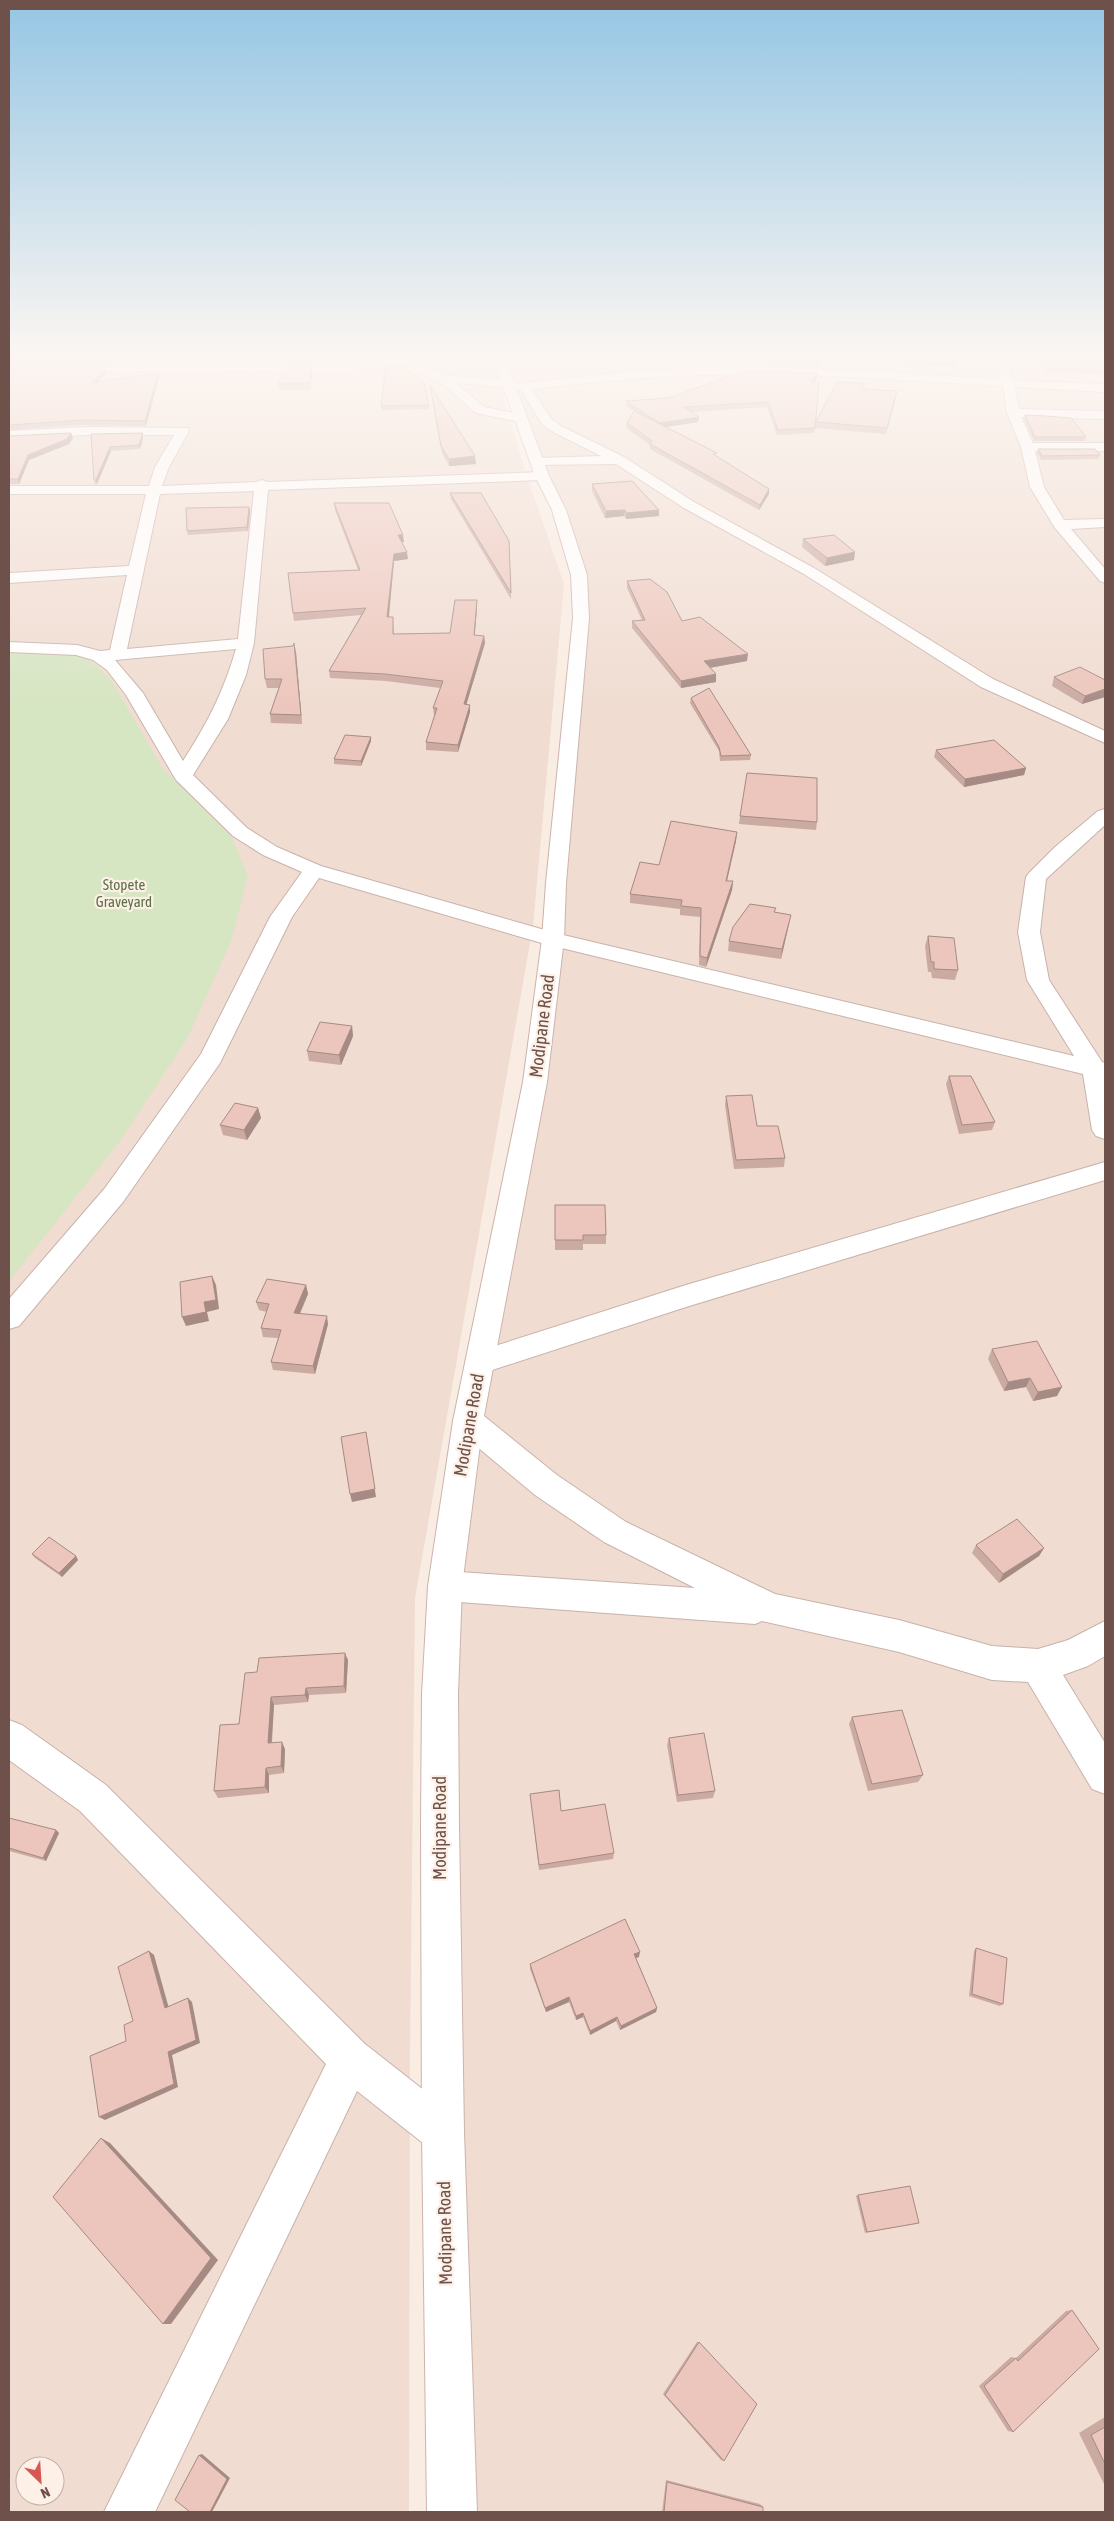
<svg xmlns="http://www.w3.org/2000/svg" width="1114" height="2521" font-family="'Asap Condensed',sans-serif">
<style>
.residential{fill:#f0dcd1;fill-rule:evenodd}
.green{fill:#d6e5c2}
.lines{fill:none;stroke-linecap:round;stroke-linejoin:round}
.minor-casing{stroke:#c8b2aa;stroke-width:2}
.secondary-casing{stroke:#cdb3aa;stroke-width:2}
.minor{fill:#fff;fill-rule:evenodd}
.secondary{fill:#fff;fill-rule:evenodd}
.wall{fill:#cbaaa2}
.shaded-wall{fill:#a58b84}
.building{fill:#ecc6bc;stroke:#a58b84}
.labels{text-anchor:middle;stroke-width:4.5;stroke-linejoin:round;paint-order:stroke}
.far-park-label{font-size:15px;fill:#5b7245;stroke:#fdf0e7}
.street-label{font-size:18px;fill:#6e514b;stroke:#fdf0e7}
</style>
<rect width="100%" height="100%" fill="#f9ece2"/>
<g class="residential">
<path d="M9 358H492L525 471 564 584 533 926 415 1598 410 2050 409 2512H9ZM25 2466H55V2496H25Z"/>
<path d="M499 358H1105V2512H453L443 2132 440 1694 535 1082 579 575Z"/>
</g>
<path class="green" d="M9 652H66L86 657 110 678 163 769 231 836 248 876 231 941 188 1037 117 1145 9 1281Z"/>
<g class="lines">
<defs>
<g id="minor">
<path d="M402 358C424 358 425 369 444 375L508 380 514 384C578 377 642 369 706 367 804 365 903 374 1001 379L995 362 984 361 978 358H1105V364L1007 362 1013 380 1105 384V392L1015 387 1019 409 1105 411V419L1021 417 1033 443H1105V451H1035L1044 487 1064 520 1105 519V527L1071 529 1105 569V583L1100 581 1055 528 1030 487 1021 447 1007 413 1003 386C905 381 805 372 707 375 648 376 590 383 532 389L551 419 561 426 624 457 694 502 814 568 993 679 1105 731V743L981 687 804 574 684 508 616 464 533 465 531 462 538 458 601 456 553 432 542 424 521 390 505 391 504 387 456 383 484 407 524 415 526 418 524 421 520 422 476 413 439 381 426 376 409 364 359 371 9 372V366L359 365Z"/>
<path d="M86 427 188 428 189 431 169 467 162 486 256 482 262 480 267 482 542 472 549 476 542 480 268 490 254 643 246 675 228 719 193 775 247 828 277 847 321 866 559 934 1074 1056 1027 980 1018 932 1026 877 1029 873 1055 847 1098 811 1105 809V825L1046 879 1040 932 1049 980 1102 1062 1105 1063V1139L1096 1136 1092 1130 1083 1074 545 944 319 878 292 917 220 1063 123 1202 19 1326 9 1329V1299L105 1188 201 1054 270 917 302 872 263 855 233 836 176 780 126 695 107 670 93 660 76 655 9 652V642L77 645 100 651 110 650 127 575 9 583V573L129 566 146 494H9V486H149L155 467 174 435H86L9 439V431ZM254 491 238 639 127 649 160 494ZM236 649C223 693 208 722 183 761L143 693 115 660Z"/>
<path d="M1105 1162V1180L686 1307 480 1374 470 1370 465 1362 470 1354 686 1285Z"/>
<path d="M468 1408 479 1412 557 1475 626 1522 775 1594 899 1620 992 1646 1038 1649 1068 1640 1105 1621V1656L1088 1666 1063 1675 1105 1743V1794L1092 1789 1028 1682 992 1680 899 1652 762 1621 755 1624 445 1601 433 1597 428 1586 433 1575 445 1571 695 1588 604 1542 535 1495 457 1430 453 1421 457 1412Z"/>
<path d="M9 1720 22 1725 106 1785 365 2044 458 2117 464 2132 458 2147 443 2153 428 2147 357 2091 155 2512H104L326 2064 80 1811 9 1760Z"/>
</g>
<path id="secondary" d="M493 358H505L549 476 566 510 587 575 589 618 566 883 564 939 547 1082 483 1421 462 1586 458 1694 459 1825 464 2132 477 2512H427L422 2132 421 1825 422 1694 428 1586 453 1421 523 1082 542 939 546 883 573 618 571 575 552 510 535 476Z"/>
</defs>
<use href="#minor" class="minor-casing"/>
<use href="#secondary" class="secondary-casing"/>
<use href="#minor" class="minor"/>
<use href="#secondary" class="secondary"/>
</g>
<g class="wall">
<path d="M9 358H121L115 364 9 365Z"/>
<path d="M290 358H314L313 363H291Z"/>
<path d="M821 358 820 367 773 365 774 361Z"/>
<path d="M902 358H953L955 364V367L905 365Z"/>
<path d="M1044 360 1105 361V374L1046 373 1043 365Z"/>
<path d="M9 369 106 374 98 382 159 377 146 426 83 425 9 430Z"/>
<path d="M312 373 310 390H279L278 383Z"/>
<path d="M817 378 814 382 815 428 814 433 777 435 767 407 692 412 698 422 666 427 716 456 769 489V494L759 510 650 449V445L626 428 627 423 634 411 626 406V401L669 398Z"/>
<path d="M430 385 476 464 449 466 442 453 431 391Z"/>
<path d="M864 389 896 397 886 434 815 428 816 422Z"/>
<path d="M429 405V409L382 410 381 406Z"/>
<path d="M1025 415 1086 437 1085 441H1034L1024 419Z"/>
<path d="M143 433V437L140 449 111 451 97 484H95L94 480 91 434Z"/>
<path d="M9 436 73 438 69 444 29 460 19 484H9Z"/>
<path d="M1038 449 1100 455 1099 459 1041 460 1037 453Z"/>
<path d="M592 484 659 510V516L626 519 624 516 605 518 592 491Z"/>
<path d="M450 493 509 541 511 599 451 499Z"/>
<path d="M334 503 404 542H401L408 559 394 561 389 617H393L394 634 450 633 477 607 475 635 484 636 485 643 466 705 470 712 458 752 426 750V742L435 716 434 715 433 708 440 688 386 681 330 678 329 671 361 615 294 621 288 573 358 570 335 510Z"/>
<path d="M250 511 248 531 188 535 187 531Z"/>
<path d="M803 539 854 560 825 566 802 547Z"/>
<path d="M627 581 682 621 747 661 710 668 716 674V682L681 688 632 628V621L642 620 627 588Z"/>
<path d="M296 652 302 724 271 723 270 714 279 688H267L265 679Z"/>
<path d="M1054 677 1105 680V697L1082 704 1052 686Z"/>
<path d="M691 698 751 755 750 760 720 761 719 751 690 703Z"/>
<path d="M371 737V741L361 766 334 764V759Z"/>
<path d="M936 750 1026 768 1024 775 964 787 934 757Z"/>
<path d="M740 816 817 822 816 830 739 824Z"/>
<path d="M737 832 736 841 727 881H733L732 890 706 967 699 965 700 917 680 915V909L630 903V894L659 865Z"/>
<path d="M775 912 789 924 781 959 728 951 729 941Z"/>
<path d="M928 936 958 970 955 980 932 978 931 972H928L925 946Z"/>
<path d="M352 1026 353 1036 341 1065 309 1061 307 1051Z"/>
<path d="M949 1076 995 1122 992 1130 959 1134 946 1084Z"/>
<path d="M726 1096 757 1126 785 1158 784 1167 734 1169 725 1105Z"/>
<path d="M258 1108 261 1118 247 1140 223 1135 220 1125Z"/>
<path d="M555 1205 606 1235V1244H583V1250H555Z"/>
<path d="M306 1285 308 1294 300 1314 328 1324 315 1374 273 1370 271 1362 278 1338 263 1337 261 1328 267 1312 259 1310 256 1302Z"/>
<path d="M992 1349 1057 1396 1033 1401 1026 1387 1004 1391 988 1359Z"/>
<path d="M976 1545 1044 1548 1039 1556 999 1583 972 1553Z"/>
<path d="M32 1554 76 1556 78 1560 62 1577 35 1558Z"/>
<path d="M348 1660 346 1693 309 1695 308 1702 274 1705 272 1743 285 1749 284 1773 269 1775V1793L218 1798 214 1791 257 1672Z"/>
<path d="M852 1717 923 1775 918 1782 868 1791 849 1724Z"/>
<path d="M669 1738 715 1791 713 1798 677 1802 667 1745Z"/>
<path d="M530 1794 561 1811 614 1853 613 1859 539 1870Z"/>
<path d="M9 1818 56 1830 59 1833 46 1861 9 1851Z"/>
<path d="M976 1948 1003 2004 1000 2006 969 1996 974 1951Z"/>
<path d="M639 1957 636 1958 657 2008 656 2012 620 2030 616 2021 590 2035 583 2017 576 2020 569 2002 546 2012 530 1969V1964Z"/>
<path d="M858 2195 919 2223 865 2233 856 2196Z"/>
<path d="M1072 2310 1013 2432 1008 2431 979 2386 1011 2357 1016 2358 1066 2311Z"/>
<path d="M697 2342H699L724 2461 721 2460 663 2394Z"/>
<path d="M1105 2417V2486L1079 2433Z"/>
<path d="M666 2480 760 2504 763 2507V2512H662Z"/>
</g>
<g class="shaded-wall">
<path d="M115 358H121L115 364 114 359Z"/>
<path d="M311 366 312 373 310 390V383Z"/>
<path d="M105 369 106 374 92 388 91 383Z"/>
<path d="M158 373 159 377 146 426 145 421Z"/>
<path d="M817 373V378L810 387 811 382Z"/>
<path d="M897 391 896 397 886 434 887 428Z"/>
<path d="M699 417 698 422 660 428V423Z"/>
<path d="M71 433 73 438 69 444 29 460 19 484 18 479 28 455Z"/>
<path d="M143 433V437L140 449 139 445Z"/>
<path d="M110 447 111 451 97 484 96 480Z"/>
<path d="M475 456 476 464 449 466V459Z"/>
<path d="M769 489V494L759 510 760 505Z"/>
<path d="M249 507 250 511 248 531 247 527Z"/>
<path d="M625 510 624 516 605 518 606 511Z"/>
<path d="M659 510V516L626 519V513Z"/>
<path d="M398 535H403L404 542H398Z"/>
<path d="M407 552 408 559 394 561 388 624 387 617 394 554Z"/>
<path d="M855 552 854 560 825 566 827 558Z"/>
<path d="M477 600V607L474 642V635Z"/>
<path d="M484 636 485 643 464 712V704Z"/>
<path d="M294 643 296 652 302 724 301 715Z"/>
<path d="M748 654 747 661 703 669 704 661Z"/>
<path d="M716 674V682L681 688V681Z"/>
<path d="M1105 689V697L1082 704 1085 696Z"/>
<path d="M470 705V712L458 752V745Z"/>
<path d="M371 737V741L361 766V761Z"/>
<path d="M1026 768 1024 775 964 787 965 779Z"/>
<path d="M737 832 736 841 725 889 726 881Z"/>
<path d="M733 881 732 890 706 967 707 958Z"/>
<path d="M791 915 789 924 781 959 782 949Z"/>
<path d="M352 1026 353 1036 341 1065 339 1055Z"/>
<path d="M258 1108 261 1118 247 1140 244 1130Z"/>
<path d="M212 1276 216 1285 219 1309 207 1312 209 1321 186 1326 182 1317 204 1302Z"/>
<path d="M306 1285 308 1294 296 1322 294 1313Z"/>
<path d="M327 1316 328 1324 315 1374 313 1366Z"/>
<path d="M1030 1378 1026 1387 1004 1391 1008 1382Z"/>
<path d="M1062 1387 1057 1396 1033 1401 1038 1392Z"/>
<path d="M366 1432 376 1497 352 1502 350 1494Z"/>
<path d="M1044 1548 1039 1556 999 1583 1003 1574Z"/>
<path d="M76 1556 78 1560 62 1577 59 1573Z"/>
<path d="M345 1653 348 1660 346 1693 344 1686Z"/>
<path d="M306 1688 309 1695 308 1702 305 1695Z"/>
<path d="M271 1697 274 1705 271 1750 268 1743Z"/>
<path d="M282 1742 285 1749 284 1773 281 1766Z"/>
<path d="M266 1768 269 1775V1793L265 1787Z"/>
<path d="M56 1830 59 1833 46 1861 43 1858Z"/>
<path d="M149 1951 154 1955 170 2012 165 2008Z"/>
<path d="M640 1952 639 1957 633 1959 634 1954Z"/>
<path d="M569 1997V2002L546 2012 545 2008Z"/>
<path d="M188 1998 192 2002 200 2043 172 2055 178 2087 105 2120 99 2117 168 2052Z"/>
<path d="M657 2008 656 2012 620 2030 621 2026Z"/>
<path d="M583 2013V2017L576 2020V2016Z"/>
<path d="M617 2017 616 2021 590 2035V2031Z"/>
<path d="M101 2138 110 2143 218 2260 171 2324H163Z"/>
<path d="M202 2454 230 2478 212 2512H210L199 2455Z"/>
</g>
<g class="building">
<path d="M9 358H115L114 359 9 360Z"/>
<path d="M782 358H821L820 362 774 361Z"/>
<path d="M904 358H953L955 364 906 361Z"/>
<path d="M1044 360 1105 361V370L1047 368Z"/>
<path d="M399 364 424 382 429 405 381 406 386 365Z"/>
<path d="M286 366H311L310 383H278Z"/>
<path d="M9 369H105L91 383 158 373 145 421 82 420 9 425Z"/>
<path d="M743 371 817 373 811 382H819L815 428 778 430 768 402 684 407 699 417 660 423 626 401 669 398Z"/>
<path d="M837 382 864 383V389L897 391 887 428 816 422Z"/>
<path d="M430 385 475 456 449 459 441 446Z"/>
<path d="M634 411 717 453 713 454 769 489 760 505 650 444 652 441 627 423Z"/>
<path d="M1025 415 1046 416 1071 418 1086 437H1035Z"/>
<path d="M71 433 67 439 28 455 18 479H9V436Z"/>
<path d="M143 433 139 445 110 447 96 480H94L91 434Z"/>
<path d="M1038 449H1095L1100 455 1042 456Z"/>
<path d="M632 481 659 510 626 513 625 510 606 511 592 484Z"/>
<path d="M450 493H481L509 541 511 593Z"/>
<path d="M334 503H389L403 535H398L407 552 394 554 387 617H393V634L450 633 455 600H477L474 635 484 636 464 704 470 705 458 745 426 742 437 708H433L443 681 385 674 329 671 366 608 293 613 288 573 360 570Z"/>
<path d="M249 507 247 527 187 531 186 508Z"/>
<path d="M834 535 855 552 827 558 803 539Z"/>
<path d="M650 579 667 592 682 621 700 617 748 654 704 661 716 674 681 681 632 621 645 620 627 581Z"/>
<path d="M294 643 301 715 270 714 282 679H265L263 649 293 646Z"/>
<path d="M1080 667 1105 680V689L1085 696 1054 677Z"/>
<path d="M709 688 751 755 721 756 719 747 691 698Z"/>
<path d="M345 735 371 737 361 761 334 759Z"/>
<path d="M994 740 1026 768 965 779 936 750Z"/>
<path d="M747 773 817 778V822L740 816Z"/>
<path d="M671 821 737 832 726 881H733L707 958 700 956 701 908 681 906 682 900 630 894 640 862 659 865Z"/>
<path d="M750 904 776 908 774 912 791 915 782 949 729 941 733 927Z"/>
<path d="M928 936 954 938 958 970 934 969V962H931Z"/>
<path d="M320 1022 352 1026 339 1055 307 1051Z"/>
<path d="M949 1076H971L995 1122 962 1125Z"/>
<path d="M752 1095 757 1126H778L785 1158 736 1160 726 1096Z"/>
<path d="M235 1103 258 1108 244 1130 220 1125Z"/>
<path d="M555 1205H605L606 1235H583V1240H555Z"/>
<path d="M212 1276 216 1300 204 1302 206 1312 182 1317 180 1282Z"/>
<path d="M267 1279 306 1285 294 1313 327 1316 313 1366 271 1362 281 1330 261 1328 269 1304 256 1302Z"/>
<path d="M1037 1341 1062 1387 1038 1392 1030 1378 1008 1382 992 1349Z"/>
<path d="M366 1432 375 1489 350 1494 341 1437Z"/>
<path d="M1017 1519 1044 1548 1003 1574 976 1545Z"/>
<path d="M49 1537 76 1556 59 1573 32 1554Z"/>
<path d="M345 1653 344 1686 306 1688 305 1695 271 1697 268 1743 282 1742 281 1766 266 1768 265 1787 214 1791 220 1725 239 1724 245 1673 257 1672 259 1658Z"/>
<path d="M902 1710 923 1775 872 1784 852 1717Z"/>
<path d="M704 1733 715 1791 678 1795 669 1738Z"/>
<path d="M559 1790 561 1811 605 1804 614 1853 539 1865 530 1794Z"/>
<path d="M9 1818 56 1830 43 1858 9 1848Z"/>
<path d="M625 1919 640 1952 634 1954 657 2008 621 2026 617 2017 590 2031 583 2013 576 2016 569 1997 545 2008 530 1964Z"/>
<path d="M976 1948 1007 1958 1003 2004 972 1994Z"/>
<path d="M149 1951 165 2008 188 1998 196 2040 168 2052 174 2084 99 2117 90 2056 126 2041 124 2025 133 2021 118 1967Z"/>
<path d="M101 2138 211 2258 163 2324 53 2197Z"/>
<path d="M910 2186 919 2223 867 2232 858 2195Z"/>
<path d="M1072 2310 1099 2349 1013 2432 984 2386 1016 2358 1018 2361Z"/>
<path d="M699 2342 757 2404 724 2461 665 2395Z"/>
<path d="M1105 2427V2464L1091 2435Z"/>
<path d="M199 2455 227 2479 210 2512H190L175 2500Z"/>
<path d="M667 2482 763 2507V2512H664Z"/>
</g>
<linearGradient id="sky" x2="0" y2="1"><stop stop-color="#95c6e4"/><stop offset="0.5" stop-color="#fcf6f2"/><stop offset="1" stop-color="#fcf6f2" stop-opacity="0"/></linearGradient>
<rect width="1114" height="711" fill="url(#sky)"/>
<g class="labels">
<g class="far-park-label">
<text x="124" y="890">Stopete<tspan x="124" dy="17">Graveyard</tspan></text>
</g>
<g class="street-label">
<text transform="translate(542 1026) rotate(-83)" y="6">Modipane Road</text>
<text transform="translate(469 1425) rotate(-80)" y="6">Modipane Road</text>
<text transform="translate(440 1828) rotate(-90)" y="6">Modipane Road</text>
<text transform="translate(445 2233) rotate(-91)" y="6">Modipane Road</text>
</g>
</g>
<rect width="1114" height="2521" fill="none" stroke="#6e514b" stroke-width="20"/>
<g transform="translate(40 2481) rotate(155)"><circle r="24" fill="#fdf0e7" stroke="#c4b0a9"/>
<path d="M0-4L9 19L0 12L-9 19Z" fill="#d75853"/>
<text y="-8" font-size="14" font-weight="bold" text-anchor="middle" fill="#6e514b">N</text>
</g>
</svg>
